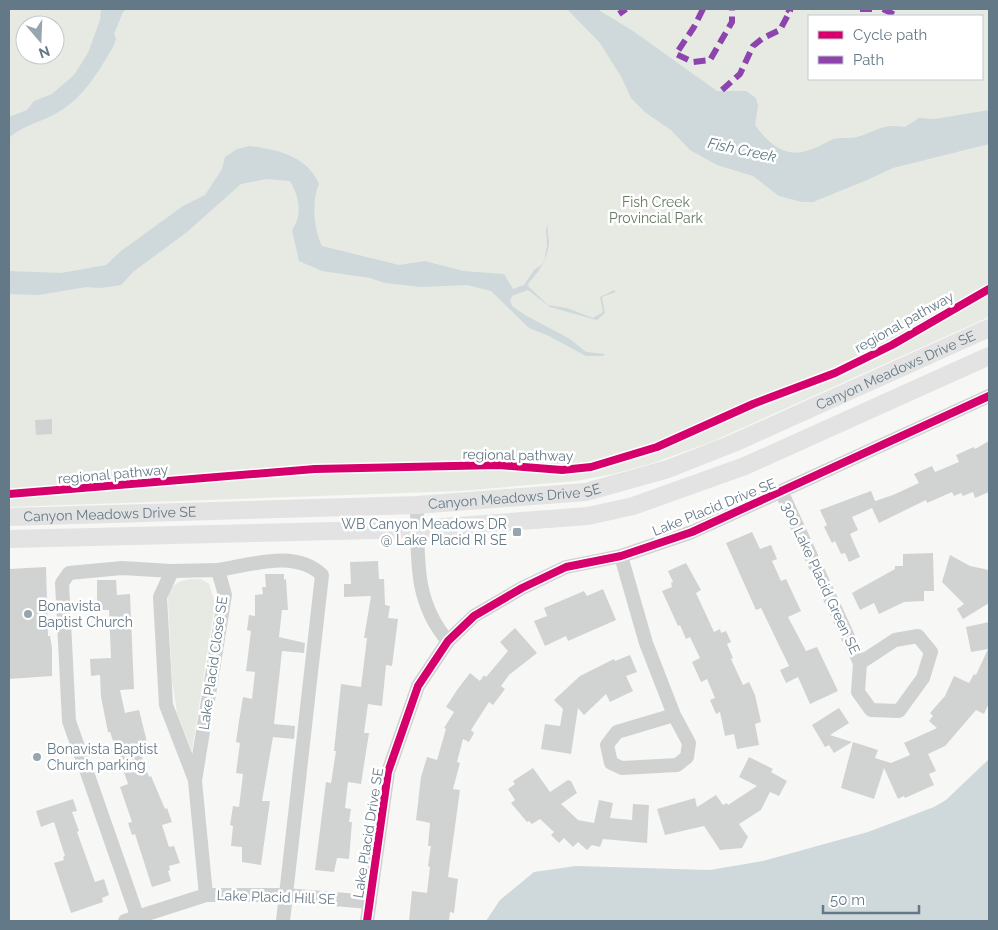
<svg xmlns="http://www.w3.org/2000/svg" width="998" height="930" font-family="Raleway,sans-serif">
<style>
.green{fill:#e6eae3;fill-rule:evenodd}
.water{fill:#cfd8da}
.building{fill:#d1d3d3}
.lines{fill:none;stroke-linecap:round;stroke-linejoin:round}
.minor{stroke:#d0d2d2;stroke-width:14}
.major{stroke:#e3e3e3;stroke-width:18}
.quiet{stroke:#8e44ad;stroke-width:6;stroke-dasharray:12 6;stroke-linecap:butt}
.cycleway-casing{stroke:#fff;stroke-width:11}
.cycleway{stroke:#d6006c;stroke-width:8}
.poi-dot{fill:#97a5ae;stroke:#fff;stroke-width:2}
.labels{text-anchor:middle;stroke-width:5;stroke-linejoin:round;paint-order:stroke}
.park-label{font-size:14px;fill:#667960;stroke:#fff}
.street-label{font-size:14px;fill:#647987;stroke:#fff}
.poi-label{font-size:14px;fill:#647987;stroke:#fff;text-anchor:start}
.water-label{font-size:15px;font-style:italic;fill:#607b83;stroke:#fff}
</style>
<rect width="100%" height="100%" fill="#f7f7f5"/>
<g class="green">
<path d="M9 9H989V317L711 442 653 463 613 474 576 481 460 491 9 507ZM809 16H982V79H809ZM25 25H55V55H25Z"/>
<path d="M190 579H201L209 584 215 603 192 751 177 713 172 681 168 600C168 585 177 582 190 579Z"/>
</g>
<g class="water">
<path d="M101 9H127L123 12 114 34 116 39 114 45C101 68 84 97 60 111 43 122 24 124 9 138V117L27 110 34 101 52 94 74 75 88 53 100 20Z"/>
<path d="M567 9H597L633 31 717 91H746L756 98 758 106 755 125C768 143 785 159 809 150 818 148 825 142 834 139 841 137 850 139 857 137 877 131 882 123 905 127L919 118 935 119 989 110V144L893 168 867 180 813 202H802L779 196 753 176 717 165 690 150 671 130 646 113 631 98 622 78 600 43Z"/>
<path d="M250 146C278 150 307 156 319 184 311 201 314 230 322 246L399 265 425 261 463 271 504 274 513 289 524 285 534 270 544 263 547 245 546 229 549 224C546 230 549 235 549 243 547 261 540 270 528 284L529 287 548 305 567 308 593 318 603 312 600 297 614 290 616 292 602 297 605 313 597 320 593 319 550 307 528 290 512 296 510 301 512 306 525 315 570 339 586 352 605 354 603 356H586L549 336 529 328 491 291 467 285 421 287 385 283 370 278 322 271 299 261 292 230C303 215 299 196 290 181L267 179 241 184 187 232 133 272 121 285 101 288 86 287 39 295 9 294V271L61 273 106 265 121 251 183 206 205 195 222 169 225 157 237 149Z"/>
<path d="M989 759V921H486L500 900 534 872 576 866 710 870 763 861 868 832 934 807 946 800Z"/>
</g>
<g class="building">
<path d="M52 419V434L36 435 35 420Z"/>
<path d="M989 441V492L975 498 973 492 963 496 961 493 954 496 952 492 927 503 926 500 879 523 872 508 852 517 858 530 850 534 860 557 849 562 845 553 841 554 835 541 832 543 824 527 827 525 820 510 871 491 875 501 893 495 919 483 914 474 932 466 935 472 959 462 956 455 974 447 975 449Z"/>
<path d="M752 532 760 549 771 545 777 559 772 561 781 581 786 579 801 611 788 617 806 651 817 647 838 691 810 704 798 677 786 683 780 670 789 666 761 608 756 610 726 543Z"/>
<path d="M933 553 934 591H924V601L904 602 879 614 874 603 860 610 852 593 895 569V566H903V554Z"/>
<path d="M950 555 970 566 989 570V603L963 619 957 609 964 604 942 582Z"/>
<path d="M378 561 379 579H384L385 605 390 606 388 618 398 619 392 666 386 665 382 706 368 704 364 733H369L361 784 348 782 345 808 351 809 349 822H352L349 859 337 858 334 872 315 870 326 782 331 783 336 751H334L341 684 361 687 367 638H364L371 596 344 597V584H351L350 562Z"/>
<path d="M686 563 701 590 696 593 714 632 720 629 721 633 726 631 731 642 727 644 733 658 731 659 743 685 749 682 755 695 761 722 755 724 759 745 737 749 734 734 725 736 720 712 716 714 710 700 715 698 707 679 701 682 692 662 700 658 690 637 686 639 680 625 678 626 662 591 672 587 671 583 673 582 668 571Z"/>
<path d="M46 567 48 636H50L52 648V676L9 679V569Z"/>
<path d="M265 574H284V580L286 579 288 610H282L279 637 305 643 304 653 282 651 274 724 295 726 294 739 273 737 262 801H270L261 865 242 862V847L231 846 233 826 230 825 233 806 239 807 243 774 236 773 240 743 236 742 239 721 243 697 252 699 255 672 246 671 251 631 247 630 249 615 255 616V595L263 594 262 587H266Z"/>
<path d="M97 580H116L117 595 130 594 134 689 120 690 125 713 139 710 148 746 139 749 149 777 151 776 165 809 167 808 172 822 162 825 169 847 174 846 180 863 169 866 170 870 168 871 171 881 152 887 135 834 132 835 128 823 132 822 120 787 128 784 110 732H108L101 697 100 675 91 676 90 659 111 658 109 610H97Z"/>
<path d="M603 589 616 620 568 641 566 636 545 646 534 621 547 616 544 608 584 591 587 596Z"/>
<path d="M989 622V703L984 714 976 710 945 746 928 754 936 771 929 774 934 785 905 798 904 796 898 799 884 768 874 799 841 788 853 742 878 750 875 758 891 763 910 755 904 743 937 728 929 721 933 716 930 713 945 696 954 676 969 683 974 674 976 675 988 649 971 652 966 627Z"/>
<path d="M515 628 537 653 509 675 501 686 505 689 493 705 489 702 471 730 474 733 469 742 463 739 457 762 460 763 453 789 460 790 448 877 458 879 454 913 450 912 449 921H409L412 891 427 893 430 867 428 866 431 846H428L430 823 416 820 421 777 427 757 437 760 446 729 444 728 454 712 446 707 457 690 470 673 480 681 484 675 486 677 508 651 500 642Z"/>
<path d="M630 655 637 672 626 676 633 691 610 702 606 694 584 715 578 708 571 754 541 749 545 724 560 726 563 709 554 700 580 676 614 659 615 661Z"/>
<path d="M839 708 849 723 830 735 852 742 834 753 829 745 825 747 812 725Z"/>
<path d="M749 757 773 769 771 772 787 781 779 796 770 792 761 810 739 824 748 837 742 848 720 850 704 826 665 835 657 809 695 798 697 807 716 795 723 805 727 803 728 805 757 786 739 777Z"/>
<path d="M533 768 550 792 568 780 571 781 577 793 561 804 578 820 594 823 599 800 613 803 610 818 632 820 633 804 649 805 647 843 603 839 600 847 592 845 587 850 578 842 573 847 564 838 559 843 551 835 554 832 540 819 532 824 529 821 527 822 511 803 515 800 508 789 515 784 513 781Z"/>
<path d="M73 799 77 811 72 812 79 831 77 832 95 882 104 879 109 895 102 898 103 902 71 913 54 863 64 860 63 857 65 856 54 822 41 827 36 811Z"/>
</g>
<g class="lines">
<g class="minor">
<path d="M782 493 860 663 858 692 871 710 899 711 923 678 931 652 918 636 895 640 860 663"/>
<path d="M417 505C418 555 413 601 448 641"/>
<path d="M621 556 646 643 674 715 689 743 687 757 677 765 622 768 611 763 607 745 617 732 674 715"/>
<path d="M218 570C251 565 295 549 322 575L283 921"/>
<path d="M172 571 160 597 166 705 195 780"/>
<path d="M125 921 206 895H285L370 902"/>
<path d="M139 921 69 721 62 583 69 573 122 568 172 571 218 570 225 595 195 781 206 895"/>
<path d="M367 921 388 772 418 686 448 641 474 616 522 588 566 567 621 556 692 532 989 396"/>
</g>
<g class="major">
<path id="s1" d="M9 517 417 505 586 492 668 469 734 443 989 328"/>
<path d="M9 539 417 529 588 516 633 506 745 466 989 356"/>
</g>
<g class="quiet">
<path d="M703 9 694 27 676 54 693 62 710 60 732 22V9"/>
<path d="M860 9H877"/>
<path d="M883 9 897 16"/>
<path d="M619 14 626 9"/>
<path d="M722 90 740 74 753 46 763 38 780 30 790 11 787 9"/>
</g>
<defs>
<g id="cycleway">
<path d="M9 494 315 469 499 465 562 470 591 467 657 447 753 404 835 373 892 345 989 289"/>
<path d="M367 921 388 772 418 686 448 641 474 616 522 588 566 567 621 556 692 532 989 396"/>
</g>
</defs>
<use href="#cycleway" class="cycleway-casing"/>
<use href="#cycleway" class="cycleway"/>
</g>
<g class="poi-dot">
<rect x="512" y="527" width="10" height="10" rx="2.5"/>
<circle cx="28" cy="614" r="5"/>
<circle cx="37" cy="757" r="5"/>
</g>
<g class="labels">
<g class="park-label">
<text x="656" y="207">Fish Creek<tspan x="656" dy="16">Provincial Park</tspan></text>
</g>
<g class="street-label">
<text transform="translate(904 322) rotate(-29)" y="5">regional pathway</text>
<text dy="5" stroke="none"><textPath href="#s1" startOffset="911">Canyon Meadows Drive SE</textPath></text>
<text transform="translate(518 455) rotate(1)" y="5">regional pathway</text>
<text transform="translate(113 474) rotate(-5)" y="5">regional pathway</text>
<text dy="5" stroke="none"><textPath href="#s1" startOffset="506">Canyon Meadows Drive SE</textPath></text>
<text transform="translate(714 507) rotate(-22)" y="5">Lake Placid Drive SE</text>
<text dy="5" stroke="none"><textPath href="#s1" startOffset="101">Canyon Meadows Drive SE</textPath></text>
<text transform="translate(821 578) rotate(65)" y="5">300 Lake Placid Green SE</text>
<text transform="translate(213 663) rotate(-82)" y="5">Lake Placid Close SE</text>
<text transform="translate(368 833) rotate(-81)" y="5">Lake Placid Drive SE</text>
<text transform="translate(276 897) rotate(2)" y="5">Lake Placid Hill SE</text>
</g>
<g class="poi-label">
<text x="507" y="529" text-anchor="end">WB Canyon Meadows DR<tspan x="507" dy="16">@ Lake Placid RI SE</tspan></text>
<text x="38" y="611">Bonavista<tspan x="38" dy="16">Baptist Church</tspan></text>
<text x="47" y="754">Bonavista Baptist<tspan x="47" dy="16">Church parking</tspan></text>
</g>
<g class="water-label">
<text transform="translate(742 150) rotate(12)" y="5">Fish Creek</text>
</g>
</g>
<rect width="998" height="930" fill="none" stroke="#647987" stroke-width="20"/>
<rect x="808" y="15" width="175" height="65" fill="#ffffff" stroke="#c1c9cf"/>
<rect x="818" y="31" width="25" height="8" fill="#d6006c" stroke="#c1c9cf"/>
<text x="853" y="40" font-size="15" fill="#647987">Cycle path</text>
<rect x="818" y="56" width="25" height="8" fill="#8e44ad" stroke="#c1c9cf"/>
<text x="853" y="65" font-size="15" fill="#647987">Path</text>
<g transform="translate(40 40) rotate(161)"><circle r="24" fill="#ffffff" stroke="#c1c9cf"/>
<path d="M0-4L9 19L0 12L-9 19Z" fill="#97a5ae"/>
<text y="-8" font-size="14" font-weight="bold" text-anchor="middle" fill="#647987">N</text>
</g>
<path d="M823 905v8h96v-8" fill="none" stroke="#647987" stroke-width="2.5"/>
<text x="830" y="905" font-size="15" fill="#647987" stroke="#ffffff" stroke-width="4" paint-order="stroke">50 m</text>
</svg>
